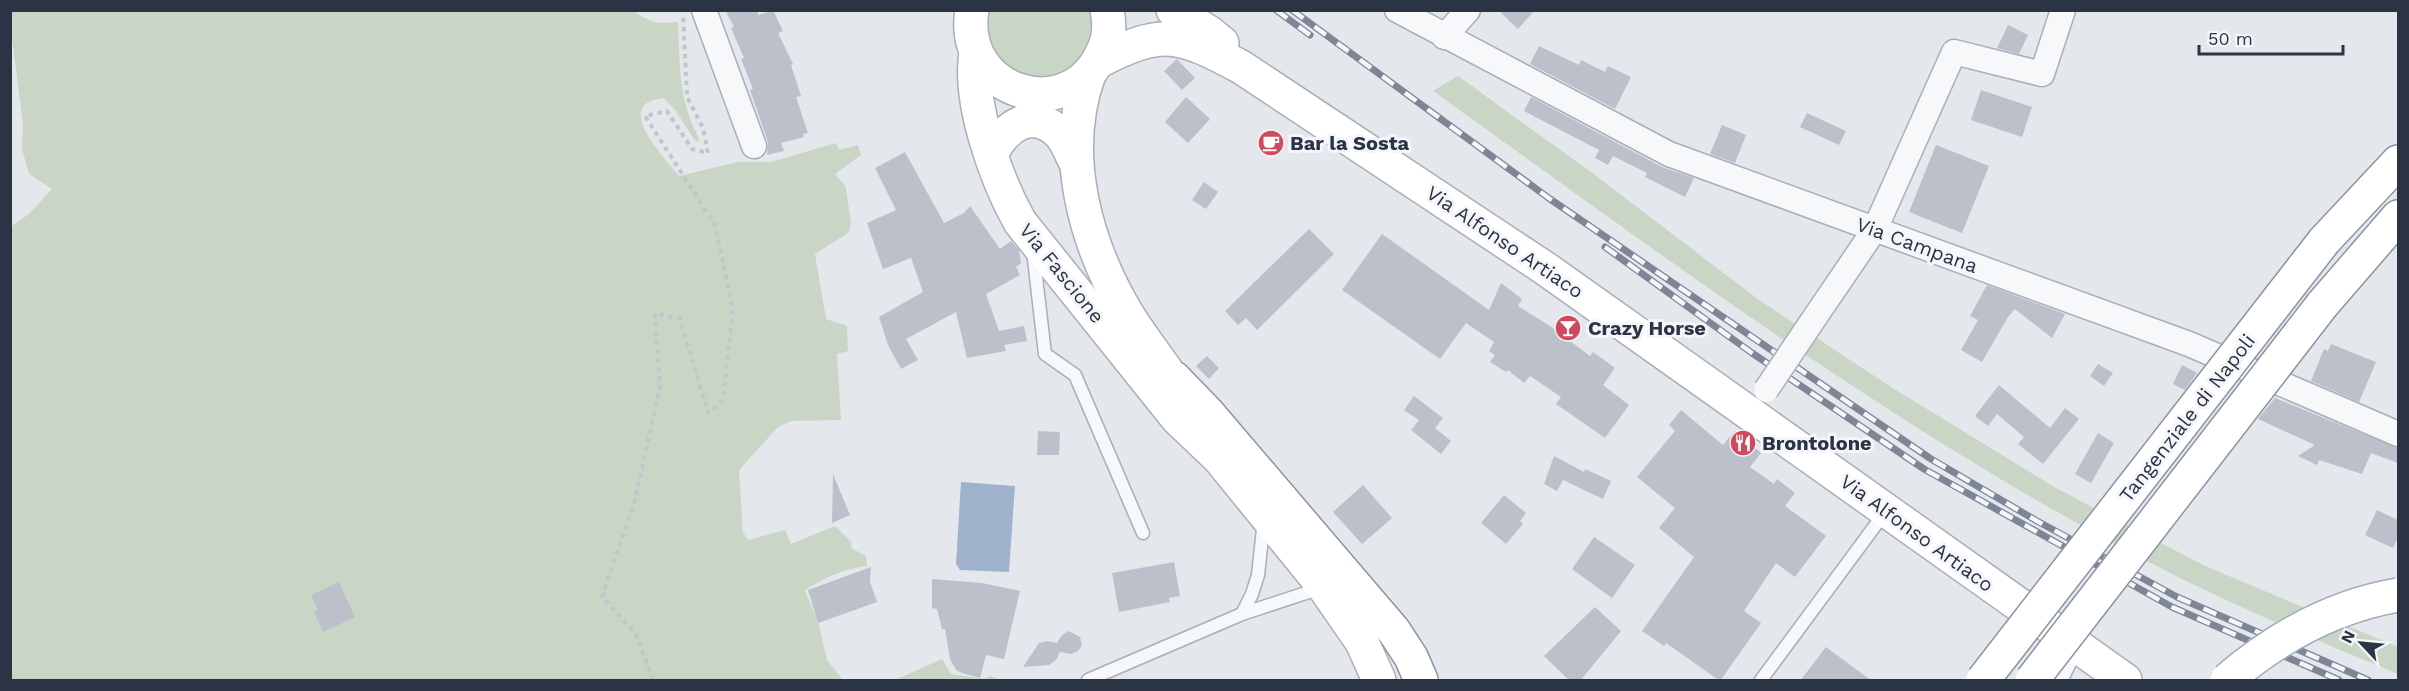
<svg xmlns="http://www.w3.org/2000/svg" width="2409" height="691" font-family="'Work Sans',sans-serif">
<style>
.green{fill:#c9d6c5}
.water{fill:#9fb4cc}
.building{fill:#bbc0ca}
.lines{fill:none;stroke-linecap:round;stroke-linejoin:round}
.service-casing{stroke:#a9aeb7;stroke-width:15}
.minor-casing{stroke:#a9aeb7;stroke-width:27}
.secondary-casing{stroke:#a9aeb7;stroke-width:36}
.motorway-casing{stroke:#8b94a3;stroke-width:36}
.path{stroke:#c2c5cb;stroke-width:4;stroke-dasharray:4.5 4.5;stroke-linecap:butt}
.service{stroke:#f7f8fa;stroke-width:12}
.minor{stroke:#f7f8fa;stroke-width:24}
.secondary{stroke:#fff;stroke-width:33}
.motorway{stroke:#fff;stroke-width:33}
.rail-casing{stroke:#7d8696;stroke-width:7}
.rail{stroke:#f4f6f9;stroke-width:4.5;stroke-dasharray:14;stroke-linecap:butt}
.minor-bridge-casing{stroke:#a9aeb7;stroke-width:27;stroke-linecap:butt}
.primary-bridge-casing{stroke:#a3abb8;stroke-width:36;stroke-linecap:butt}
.motorway-bridge-casing{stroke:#8b94a3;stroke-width:36;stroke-linecap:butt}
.minor-bridge{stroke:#f7f8fa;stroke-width:24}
.primary-bridge{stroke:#fff;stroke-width:33}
.motorway-bridge{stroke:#fff;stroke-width:33}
.labels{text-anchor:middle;stroke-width:6;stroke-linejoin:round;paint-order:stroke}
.poi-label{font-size:20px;font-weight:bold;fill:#2b3445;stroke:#f4f6f9;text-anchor:start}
.street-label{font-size:20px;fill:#2b3445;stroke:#f4f6f9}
</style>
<rect width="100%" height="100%" fill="#e4e7ec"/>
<g class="green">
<path d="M632 10C651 23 656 24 678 22 680 66 678 100 700 140L696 142 675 110 664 98C610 103 665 158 679 176L738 162H771L836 143 839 150 858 145 861 155 835 174 846 187 851 224 848 233 815 254 826 319 847 326 848 351 837 354 841 420 791 421 778 427 739 470 743 532 748 540 785 530 791 544 835 526 852 543 851 548 866 556 867 566C843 569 826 577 805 590L819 625 827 660 843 680H11L10 227 29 214 52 189 29 174 22 149 23 124 11 31V11Z"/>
<path d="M984 11H1096L1098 28 1085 63 1034 85 988 53Z"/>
<path d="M1458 76 1595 175 1759 300 1891 387 2056 488 2205 566 2398 647V674C2313 639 2227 603 2145 560 1893 428 1663 256 1433 91Z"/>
<path d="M942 659 951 674 984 679 991 676 1000 680H895Z"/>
</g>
<path class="water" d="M961 482 1015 486 1009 572 960 570 956 564Z"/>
<g class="building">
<path d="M725 10H756L759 15 773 10 783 31 778 33 793 64 791 65 801 96 796 97 808 133 803 134 804 137 781 143 784 151 767 155 768 142 750 90 753 89 741 59 744 58 731 28 734 27Z"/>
<path d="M1498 10H1535L1518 29Z"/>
<path d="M2008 25 2028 35 2019 54 1997 48Z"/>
<path d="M1539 46 1579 65 1581 60 1605 72 1608 66 1631 77 1615 109 1530 64Z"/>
<path d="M1177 59 1195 78 1182 90 1164 71Z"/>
<path d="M1981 90 2032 107 2022 137 1971 120Z"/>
<path d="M1186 97 1210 119 1188 143 1165 122Z"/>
<path d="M1531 97 1662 167 1694 178 1685 197 1645 177 1647 173 1613 156 1608 165 1595 158 1599 150 1524 111Z"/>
<path d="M1807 113 1846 131 1839 145 1800 127Z"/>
<path d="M1722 125 1746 135 1735 163 1710 154Z"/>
<path d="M1936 145 1989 166 1962 233 1909 212Z"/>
<path d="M905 152 944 223 964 213 970 206 1000 249 1011 241 1019 250 1021 263 1016 267 1020 275 986 294 999 331 1024 326 1027 341 1004 345 1006 351 967 358 956 312 906 339 918 360 901 369 888 345 879 317 923 292 911 258 883 269 867 223 896 210 875 168Z"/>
<path d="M1204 182 1218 192 1206 209 1192 200Z"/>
<path d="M1309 229 1334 254 1257 330 1246 318 1238 325 1225 311Z"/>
<path d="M1382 234 1489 310 1501 283 1522 299 1518 306 1553 328 1590 356 1593 352 1615 368 1603 385 1629 405 1605 438 1556 404 1561 397 1530 376 1524 383 1508 370 1506 372 1490 362 1495 355 1489 351 1494 342 1466 323 1440 359 1342 290Z"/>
<path d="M1987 285 2065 314 2052 338 2015 309 2008 317 1982 362 1961 350 1978 320 1970 316Z"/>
<path d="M2331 344 2376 362 2359 402 2311 381 2324 349 2328 351Z"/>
<path d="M1207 356 1219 368 1209 379 1196 366Z"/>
<path d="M2098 364 2113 373 2104 386 2090 376Z"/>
<path d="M2182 365 2197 373 2185 390 2173 384Z"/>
<path d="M1999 385 2050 428 2065 408 2079 419 2043 464 2018 444 2024 437 1997 414 1988 426 1975 416Z"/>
<path d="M1414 396 1443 418 1435 428 1451 441 1441 454 1411 430 1419 420 1404 410Z"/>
<path d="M2275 398 2398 448V463L2371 453 2362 474 2319 460 2317 465 2298 456 2315 445 2258 419Z"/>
<path d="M1681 410 1723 445 1735 431 1761 453 1750 467 1774 484 1777 479 1795 493 1785 506 1826 536 1795 577 1776 563 1744 611 1761 623 1720 681 1666 643 1664 646 1642 631 1694 557 1659 528 1675 508 1637 477 1675 431 1669 425Z"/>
<path d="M1038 431 1060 432 1059 455H1037Z"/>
<path d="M2098 433 2114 443 2091 483 2075 474Z"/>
<path d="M1554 456 1584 472 1585 469 1611 481 1603 499 1563 480 1557 491 1544 484Z"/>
<path d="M833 474 850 515 832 523Z"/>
<path d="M1363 485 1392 518 1362 544 1333 512Z"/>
<path d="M1504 495 1526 513 1520 521 1523 524 1506 544 1481 523Z"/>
<path d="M2377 510 2398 520V537L2393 548 2365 535Z"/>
<path d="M1594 537 1635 565 1612 598 1572 569Z"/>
<path d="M1174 562 1180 596 1169 598 1170 602 1119 612 1112 573Z"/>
<path d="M871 567 870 582 877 602 818 623 808 590Z"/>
<path d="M932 579 982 583 1020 591 1004 659 986 655 980 678 962 673 956 670 950 659 945 629H942L937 609 932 608Z"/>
<path d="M339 582 355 617 323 632 314 612 318 610 311 595Z"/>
<path d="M1595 607 1621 631 1580 681H1570L1544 656Z"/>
<path d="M1069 631 1080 637 1082 645 1078 651 1071 654 1060 652 1056 660 1049 665 1023 667 1039 643 1047 641 1057 643 1062 635Z"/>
<path d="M1826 647 1872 681H1800Z"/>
</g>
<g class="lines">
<defs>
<g id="service">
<path d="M1033 251 1045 354 1075 375 1143 533"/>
<path d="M1242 614 1252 594 1258 575 1264 520"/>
<path d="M1088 680 1242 614 1321 588"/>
<path d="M1761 680 1886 511"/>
</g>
<g id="minor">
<path d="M704 10 754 146"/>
<path d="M1397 10 1669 154 2189 344 2398 434"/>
<path d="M1444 37 1468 10"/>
<path d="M1809 326 1875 229 1954 52 2042 74 2063 10"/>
<path d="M2055 680 2073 643"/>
</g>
<g id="secondary">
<path d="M972 10C958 93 1070 128 1103 51 1109 39 1110 24 1107 10"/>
<path d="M1173 10 1210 33 1222 43"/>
<path d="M976 53C968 102 996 179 1020 222L1177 418 1219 458 1324 587 1362 642 1379 680"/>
<path d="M1099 61C1163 28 1179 34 1241 67L1546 269 2125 680"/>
<path d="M1089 74C1060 154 1085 243 1127 314 1146 345 1170 372 1188 404"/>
<path d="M991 155C1004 126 1034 106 1060 134 1067 142 1071 154 1076 163"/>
</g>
<g id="motorway">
<path d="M2324 241 2398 162"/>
<path d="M2322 305 2398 217"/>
<path d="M1174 378 1207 412 1394 631 1411 657 1421 680"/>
</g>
</defs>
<use href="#service" class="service-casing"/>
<use href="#minor" class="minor-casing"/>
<use href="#secondary" class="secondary-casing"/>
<use href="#motorway" class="motorway-casing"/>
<path class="path" d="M653 680 636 634 602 597 635 500 660 388 655 313 680 319 708 413 723 400 733 309 715 225 645 116 667 111 692 149 708 153 703 128 687 97 683 14"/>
<use href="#service" class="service"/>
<use href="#minor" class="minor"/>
<use href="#secondary" class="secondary"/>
<use href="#motorway" class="motorway"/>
<defs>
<g id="rail">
<path d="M1276 10 1310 35"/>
<path d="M1292 10 1550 199 1931 459 2037 521 2177 597 2368 680"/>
<path d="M1605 247 1752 353 1924 469 2172 607 2339 680"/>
</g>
</defs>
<use href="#rail" class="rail-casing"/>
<use href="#rail" class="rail"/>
<defs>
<path id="minor-bridge" d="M1766 390 1809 326"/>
<path id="primary-bridge" d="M2227 680C2276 638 2334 606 2398 595"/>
<g id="motorway-bridge">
<path d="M1983 680 2324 241"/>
<path d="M2032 680 2322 305"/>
</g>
</defs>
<use href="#minor-bridge" class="minor-bridge-casing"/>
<use href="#primary-bridge" class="primary-bridge-casing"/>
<use href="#motorway-bridge" class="motorway-bridge-casing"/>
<use href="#minor-bridge" class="minor-bridge"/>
<use href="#primary-bridge" class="primary-bridge"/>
<use href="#motorway-bridge" class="motorway-bridge"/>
</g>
<defs>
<symbol id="cafe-disc" viewBox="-11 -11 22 22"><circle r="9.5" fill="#d1495b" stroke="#f4f6f9"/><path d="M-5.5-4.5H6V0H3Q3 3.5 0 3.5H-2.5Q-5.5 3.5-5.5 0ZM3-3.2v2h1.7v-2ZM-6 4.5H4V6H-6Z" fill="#fff"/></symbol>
<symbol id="bar-disc" viewBox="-11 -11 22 22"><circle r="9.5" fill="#d1495b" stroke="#f4f6f9"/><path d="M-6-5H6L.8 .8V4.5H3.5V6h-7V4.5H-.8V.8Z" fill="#fff"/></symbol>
<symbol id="restaurant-disc" viewBox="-11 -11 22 22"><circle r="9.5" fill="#d1495b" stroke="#f4f6f9"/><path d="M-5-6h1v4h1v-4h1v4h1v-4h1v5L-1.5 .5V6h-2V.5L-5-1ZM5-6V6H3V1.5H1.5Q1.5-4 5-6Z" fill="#fff"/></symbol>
</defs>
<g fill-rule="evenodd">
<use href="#cafe-disc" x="1256" y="128" width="30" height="30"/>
<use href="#bar-disc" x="1553" y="313" width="30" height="30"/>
<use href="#restaurant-disc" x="1728" y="428" width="30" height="30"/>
</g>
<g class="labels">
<g class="poi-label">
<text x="1290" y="150">Bar la Sosta</text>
<text x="1588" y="335">Crazy Horse</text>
<text x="1762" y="450">Brontolone</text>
</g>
<g class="street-label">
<text transform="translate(1505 242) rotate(34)" y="7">Via Alfonso Artiaco</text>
<text transform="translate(1917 245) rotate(20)" y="7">Via Campana</text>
<text transform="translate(1062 273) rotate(51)" y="7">Via Fascione</text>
<text transform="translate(2187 418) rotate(-52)" y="7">Tangenziale di Napoli</text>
<text transform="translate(1917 533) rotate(36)" y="7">Via Alfonso Artiaco</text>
</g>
</g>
<rect width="2409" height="691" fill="none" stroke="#2b3445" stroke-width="24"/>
<g transform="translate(2361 643) rotate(296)" stroke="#f4f6f9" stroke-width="4.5" paint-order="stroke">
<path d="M0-4.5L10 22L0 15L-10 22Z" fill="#2b3445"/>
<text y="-9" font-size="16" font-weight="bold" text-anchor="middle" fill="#2b3445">N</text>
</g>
<path d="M2199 45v9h144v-9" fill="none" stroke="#2b3445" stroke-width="3"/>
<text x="2208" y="45" font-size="18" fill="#2b3445" stroke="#f4f6f9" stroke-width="4.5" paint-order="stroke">50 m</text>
</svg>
